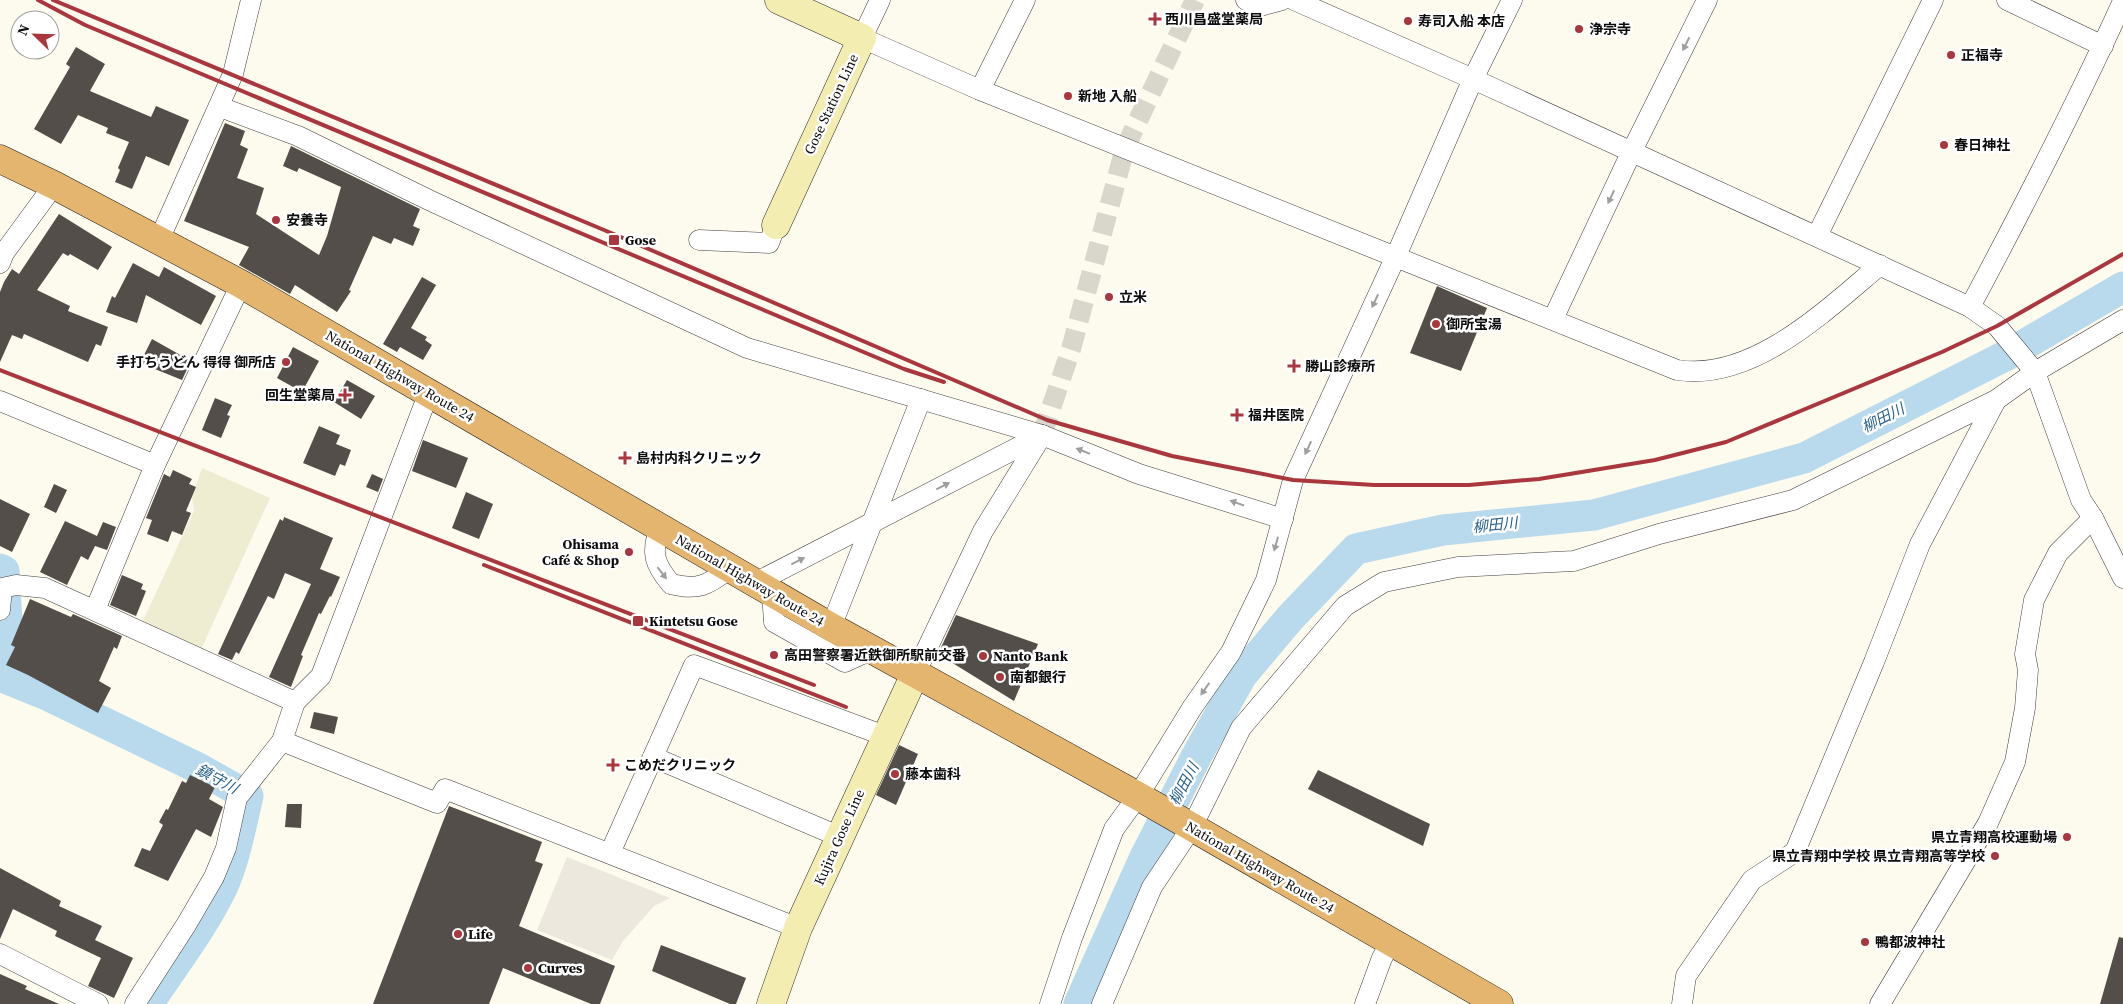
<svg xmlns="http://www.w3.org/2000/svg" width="2123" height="1004" font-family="'Source Serif 4','Noto Sans JP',serif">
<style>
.farmland{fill:#efedd1}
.plaza{fill:#ece8de}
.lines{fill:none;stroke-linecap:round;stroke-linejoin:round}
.river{stroke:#b9daed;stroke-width:31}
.building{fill:#534e4a}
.minor-tunnel{stroke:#d9d6cc;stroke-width:20;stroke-dasharray:20 10;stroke-linecap:butt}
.minor-casing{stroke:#3f3f3f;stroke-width:21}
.secondary-casing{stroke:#2e2e2e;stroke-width:29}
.trunk-casing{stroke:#1d1d1d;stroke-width:29}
.minor{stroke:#fff;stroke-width:20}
.secondary{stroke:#f4edb2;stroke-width:28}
.trunk{stroke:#e4b56e;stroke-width:28}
.rail{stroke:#a9373d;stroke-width:4}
.oneway{fill:#9e9e9e}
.poi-dot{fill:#a9373d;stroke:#fff;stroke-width:2}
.labels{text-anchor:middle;stroke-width:5;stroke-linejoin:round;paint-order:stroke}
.poi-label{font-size:14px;font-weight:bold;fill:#0c0c0c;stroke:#fff;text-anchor:start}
.street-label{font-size:14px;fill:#0c0c0c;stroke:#fff}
.water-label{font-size:15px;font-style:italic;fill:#27608d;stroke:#fff}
</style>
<rect width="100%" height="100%" fill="#fdfaee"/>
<path class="farmland" d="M202 468 270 498 199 654 141 625 194 511 192 498Z"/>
<path class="plaza" d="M567 857 670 898 654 906 623 941 612 960 537 930Z"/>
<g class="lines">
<g class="river">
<path d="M0 569 4 571 8 638 0 660"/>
<path d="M0 676 49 696 198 768 248 796C241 826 235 859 222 888 202 929 173 966 148 1004"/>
<path d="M1079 1004 1144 859 1197 755 1242 675 1290 618 1356 549 1443 530 1594 515 1804 458 2005 356 2123 287"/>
</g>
</g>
<g class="building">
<path d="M76 47 105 64 90 91 151 117 156 106 189 120 169 166 146 156 132 189 115 182 120 170 118 168 129 142 106 133 108 128 78 115 61 144 34 129 70 67 66 64Z"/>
<path d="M225 123 245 131 240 145 248 149 237 178 264 188 256 214 319 255 327 236 341 187 299 168 297 172 283 166 291 146 420 209 413 226 420 229 413 246 394 238 391 244 373 236 349 290 351 291 337 312 295 285 290 294 239 265 249 247 184 221Z"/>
<path d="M59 214 112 247 98 270 70 254 68 256 63 253 37 290 70 306 68 311 108 327 101 346 96 344 88 362 24 334 22 339 12 335 0 362V292L4 282 12 269 19 274Z"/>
<path d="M133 263 159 277 164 267 216 296 201 325 146 295 137 323 106 312 112 296 115 298Z"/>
<path d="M422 277 436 285 411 328 427 337 425 340 432 345 423 360 400 347 397 352 383 344Z"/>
<path d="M1437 286 1487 308 1461 371 1410 353Z"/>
<path d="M152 339 191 361 182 380 140 363Z"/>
<path d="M293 347 319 361 302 392 277 378Z"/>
<path d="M347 380 375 396 361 419 334 402Z"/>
<path d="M215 398 232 405 227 415 230 416 221 438 202 430Z"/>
<path d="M319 426 340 435 336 444 351 450 345 466 340 464 335 476 303 463Z"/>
<path d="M423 440 468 458 456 488 412 471Z"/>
<path d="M173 470 192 479 189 484 196 487 186 511 191 513 182 535 172 531 168 542 147 534 152 520 146 518 164 474 170 477Z"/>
<path d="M372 474 383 479 378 492 366 487Z"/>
<path d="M54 484 67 490 56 513 44 507Z"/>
<path d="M466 492 493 504 479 539 452 528Z"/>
<path d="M0 499 30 514 12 552 0 546Z"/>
<path d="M284 517 333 538 320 569 340 577 331 597 330 596 321 614 319 613 301 655 303 656 291 687 269 677 311 584 285 573 274 599 268 596 239 654 236 652 232 660 218 654 280 519 283 521Z"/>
<path d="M65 521 97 536 103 522 116 527 107 550 95 546 88 560 81 556 67 585 40 572Z"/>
<path d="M122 575 143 584 141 589 146 591 136 616 110 605Z"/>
<path d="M30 599 71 617 73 614 122 636 117 649 114 647 99 681 111 688 98 713 28 675 6 665 15 647 11 645Z"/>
<path d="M956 615 1038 644 1014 701 938 654Z"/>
<path d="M314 712 338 717 334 734 310 728Z"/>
<path d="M899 745 918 754 896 805 876 795Z"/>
<path d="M1318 770 1430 824 1423 846 1308 789Z"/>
<path d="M190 775 215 787 209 799 223 807 211 837 196 829 168 881 134 866 142 848 150 851 163 825 159 822 166 809 168 810 182 781 186 783Z"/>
<path d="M287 804H302L301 828 285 827Z"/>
<path d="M449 806 542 842 535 861 543 864 519 926 615 966 600 1004H591L503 968 489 1004H373Z"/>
<path d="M0 868 61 901 59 906 102 926 95 940 133 958 114 998 88 986 101 958 55 936 57 931 13 909 0 939Z"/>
<path d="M2119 937 2123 938V1004H2100Z"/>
<path d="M661 945 746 978 736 1004H730L652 971Z"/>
<path d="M0 974 27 986 25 989 59 1004H0Z"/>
</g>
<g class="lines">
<path class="minor-tunnel" d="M1042 435 1071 349 1125 148 1195 0"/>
<defs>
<g id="minor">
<path d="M880 0 862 38 980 90 1677 370C1753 382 1826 310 1880 265"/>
<path d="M1246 0 1260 6 1282 0"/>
<path d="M1294 0 1473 79 1970 307 1997 326 2035 372 2081 500 2093 518 2123 578"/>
<path d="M2007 0 2103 46"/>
<path d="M980 90 1025 0"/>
<path d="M220 107 298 136 429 200 747 348 1042 435 1139 474 1283 519"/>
<path d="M1817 236 1933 0"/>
<path d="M159 240 233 74 251 0"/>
<path d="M699 240 769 243 776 225"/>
<path d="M0 263 4 253 54 185"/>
<path d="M1970 307C2024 206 2076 105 2123 1"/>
<path d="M1553 319 1631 153 1707 0"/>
<path d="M0 401 155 465"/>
<path d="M660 527C650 553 655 565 671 584 698 591 708 585 729 569"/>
<path d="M755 583 1042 435"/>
<path d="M772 593 774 622 845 662 871 650"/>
<path d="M0 610 2 588 16 585 45 588 295 702 282 741 237 798 226 848 214 877 186 925 135 1004"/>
<path d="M95 610 155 465 241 284"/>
<path d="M831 627 921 399"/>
<path d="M915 674 983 531 1042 435"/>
<path d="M295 702 321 676 429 392"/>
<path d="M282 741 437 803 445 789 798 928"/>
<path d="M653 757 838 836"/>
<path d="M610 853 694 665 885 736"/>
<path d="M0 954 98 1004"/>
<path d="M1050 1004 1072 938 1114 829 1138 796 1192 708 1231 652 1266 580 1293 480 1396 256 1473 79 1512 0"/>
<path d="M1102 1004 1152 887 1192 827 1241 728 1345 606 1384 582 1458 567 1574 561 1659 534 1793 500 1996 400 2035 372 2123 320"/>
<path d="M1365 1004 1382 958 1391 942"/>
<path d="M1682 1004 1686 976 1752 880 1795 852 1874 662 1920 544 1996 400"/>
<path d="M1880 1004 1988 823 2015 762 2025 708 2028 670 2025 654 2034 600 2058 553 2093 518"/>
</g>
<g id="secondary">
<path d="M776 225 862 38 779 0"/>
<path d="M771 1004 798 928 915 674"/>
</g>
<path id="trunk" d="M0 159 54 185 241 284 831 627 1138 796 1499 1004"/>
</defs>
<use href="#minor" class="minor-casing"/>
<use href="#secondary" class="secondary-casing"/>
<use href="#trunk" class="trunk-casing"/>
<use href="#minor" class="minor"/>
<use href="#secondary" class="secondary"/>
<use href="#trunk" class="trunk"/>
<g class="rail">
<path d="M38 0 85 25 904 369 944 382"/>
<path d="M53 0 616 235 1047 420 1172 456 1293 480 1374 485H1469L1539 479 1655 460 1726 442 1942 352 1997 326 2123 254"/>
<path d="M0 370 814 685"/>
<path d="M484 565 846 707"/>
</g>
</g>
<defs><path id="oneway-solid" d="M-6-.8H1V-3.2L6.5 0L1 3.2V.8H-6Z" transform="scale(1.25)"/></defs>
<g class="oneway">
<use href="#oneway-solid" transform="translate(1686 44) rotate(117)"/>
<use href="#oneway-solid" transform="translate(1611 197) rotate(115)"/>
<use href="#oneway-solid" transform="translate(1375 301) rotate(115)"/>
<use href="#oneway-solid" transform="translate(1308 448) rotate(115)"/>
<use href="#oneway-solid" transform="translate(1083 451) rotate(-158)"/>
<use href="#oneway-solid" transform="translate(943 486) rotate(-27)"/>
<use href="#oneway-solid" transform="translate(1237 503) rotate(-161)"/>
<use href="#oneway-solid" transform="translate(1276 544) rotate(106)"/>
<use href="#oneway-solid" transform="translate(798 561) rotate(-27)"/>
<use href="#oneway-solid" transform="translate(662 573) rotate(52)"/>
<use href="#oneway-solid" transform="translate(1205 689) rotate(125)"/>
</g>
<g class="poi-dot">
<path d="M1152.5 11.5h5v5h5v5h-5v5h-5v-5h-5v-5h5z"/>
<circle cx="1408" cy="21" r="5"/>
<circle cx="1579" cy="29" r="5"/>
<circle cx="1951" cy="55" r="5"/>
<circle cx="1068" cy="96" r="5"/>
<circle cx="1944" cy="145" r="5"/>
<circle cx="276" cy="220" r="5"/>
<rect x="608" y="234" width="12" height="12" rx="2.5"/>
<circle cx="1109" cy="297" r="5"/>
<circle cx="1436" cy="324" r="5"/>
<circle cx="286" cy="362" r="5"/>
<path d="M1291.5 358.5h5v5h5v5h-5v5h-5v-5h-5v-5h5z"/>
<path d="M342.5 387.5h5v5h5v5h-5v5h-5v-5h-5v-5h5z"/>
<path d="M1234.5 407.5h5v5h5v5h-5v5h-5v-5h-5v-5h5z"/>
<path d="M622.5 450.5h5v5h5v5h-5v5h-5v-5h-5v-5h5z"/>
<circle cx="629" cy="552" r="5"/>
<rect x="632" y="615" width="12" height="12" rx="2.5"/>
<circle cx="774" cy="655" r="5"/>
<circle cx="983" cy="656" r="5"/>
<circle cx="1000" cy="677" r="5"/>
<path d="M610.5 757.5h5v5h5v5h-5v5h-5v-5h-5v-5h5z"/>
<circle cx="895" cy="774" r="5"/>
<circle cx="2067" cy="837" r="5"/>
<circle cx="1995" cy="856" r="5"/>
<circle cx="458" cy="934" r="5"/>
<circle cx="1865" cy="942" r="5"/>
<circle cx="528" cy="968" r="5"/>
</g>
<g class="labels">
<g class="poi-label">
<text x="1165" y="24">西川昌盛堂薬局</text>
<text x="1418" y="26">寿司入船 本店</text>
<text x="1589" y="34">浄宗寺</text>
<text x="1961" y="60">正福寺</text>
<text x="1078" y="101">新地 入船</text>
<text x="1954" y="150">春日神社</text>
<text x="286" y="225">安養寺</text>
<text x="625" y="245">Gose</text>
<text x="1119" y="302">立米</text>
<text x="1446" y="329">御所宝湯</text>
<text x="276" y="367" text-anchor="end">手打ちうどん 得得 御所店</text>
<text x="1305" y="371">勝山診療所</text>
<text x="335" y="400" text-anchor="end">回生堂薬局</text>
<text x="1248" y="420">福井医院</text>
<text x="636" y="463">島村内科クリニック</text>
<text x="619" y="549" text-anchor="end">Ohisama<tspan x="619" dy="16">Café &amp; Shop</tspan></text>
<text x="649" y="626">Kintetsu Gose</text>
<text x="784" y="660">高田警察署近鉄御所駅前交番</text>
<text x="993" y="661">Nanto Bank</text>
<text x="1010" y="682">南都銀行</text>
<text x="624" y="770">こめだクリニック</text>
<text x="905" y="779">藤本歯科</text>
<text x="2057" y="842" text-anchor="end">県立青翔高校運動場</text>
<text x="1985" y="861" text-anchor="end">県立青翔中学校 県立青翔高等学校</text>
<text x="468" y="939">Life</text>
<text x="1875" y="947">鴨都波神社</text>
<text x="538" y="973">Curves</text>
</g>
<g class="street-label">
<text transform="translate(831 104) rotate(-65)" y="5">Gose Station Line</text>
<text transform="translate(400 376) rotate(30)" y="5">National Highway Route 24</text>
<text transform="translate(750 580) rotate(30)" y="5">National Highway Route 24</text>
<text transform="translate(839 837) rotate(-66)" y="5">Kujira Gose Line</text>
<text transform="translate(1260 867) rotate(30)" y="5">National Highway Route 24</text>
</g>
<g class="water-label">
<text transform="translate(1883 418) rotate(-27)" y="5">柳田川</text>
<text transform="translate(1495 525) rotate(-6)" y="5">柳田川</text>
<text transform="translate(217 779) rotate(28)" y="5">鎮守川</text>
<text transform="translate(1184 784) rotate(-62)" y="5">柳田川</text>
</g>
</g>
<g transform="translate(35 35) rotate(293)"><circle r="24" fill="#ffffff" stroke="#9e9e9e"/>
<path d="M0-4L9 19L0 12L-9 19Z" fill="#a9373d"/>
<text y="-8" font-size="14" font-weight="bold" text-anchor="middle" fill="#0c0c0c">N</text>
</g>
</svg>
